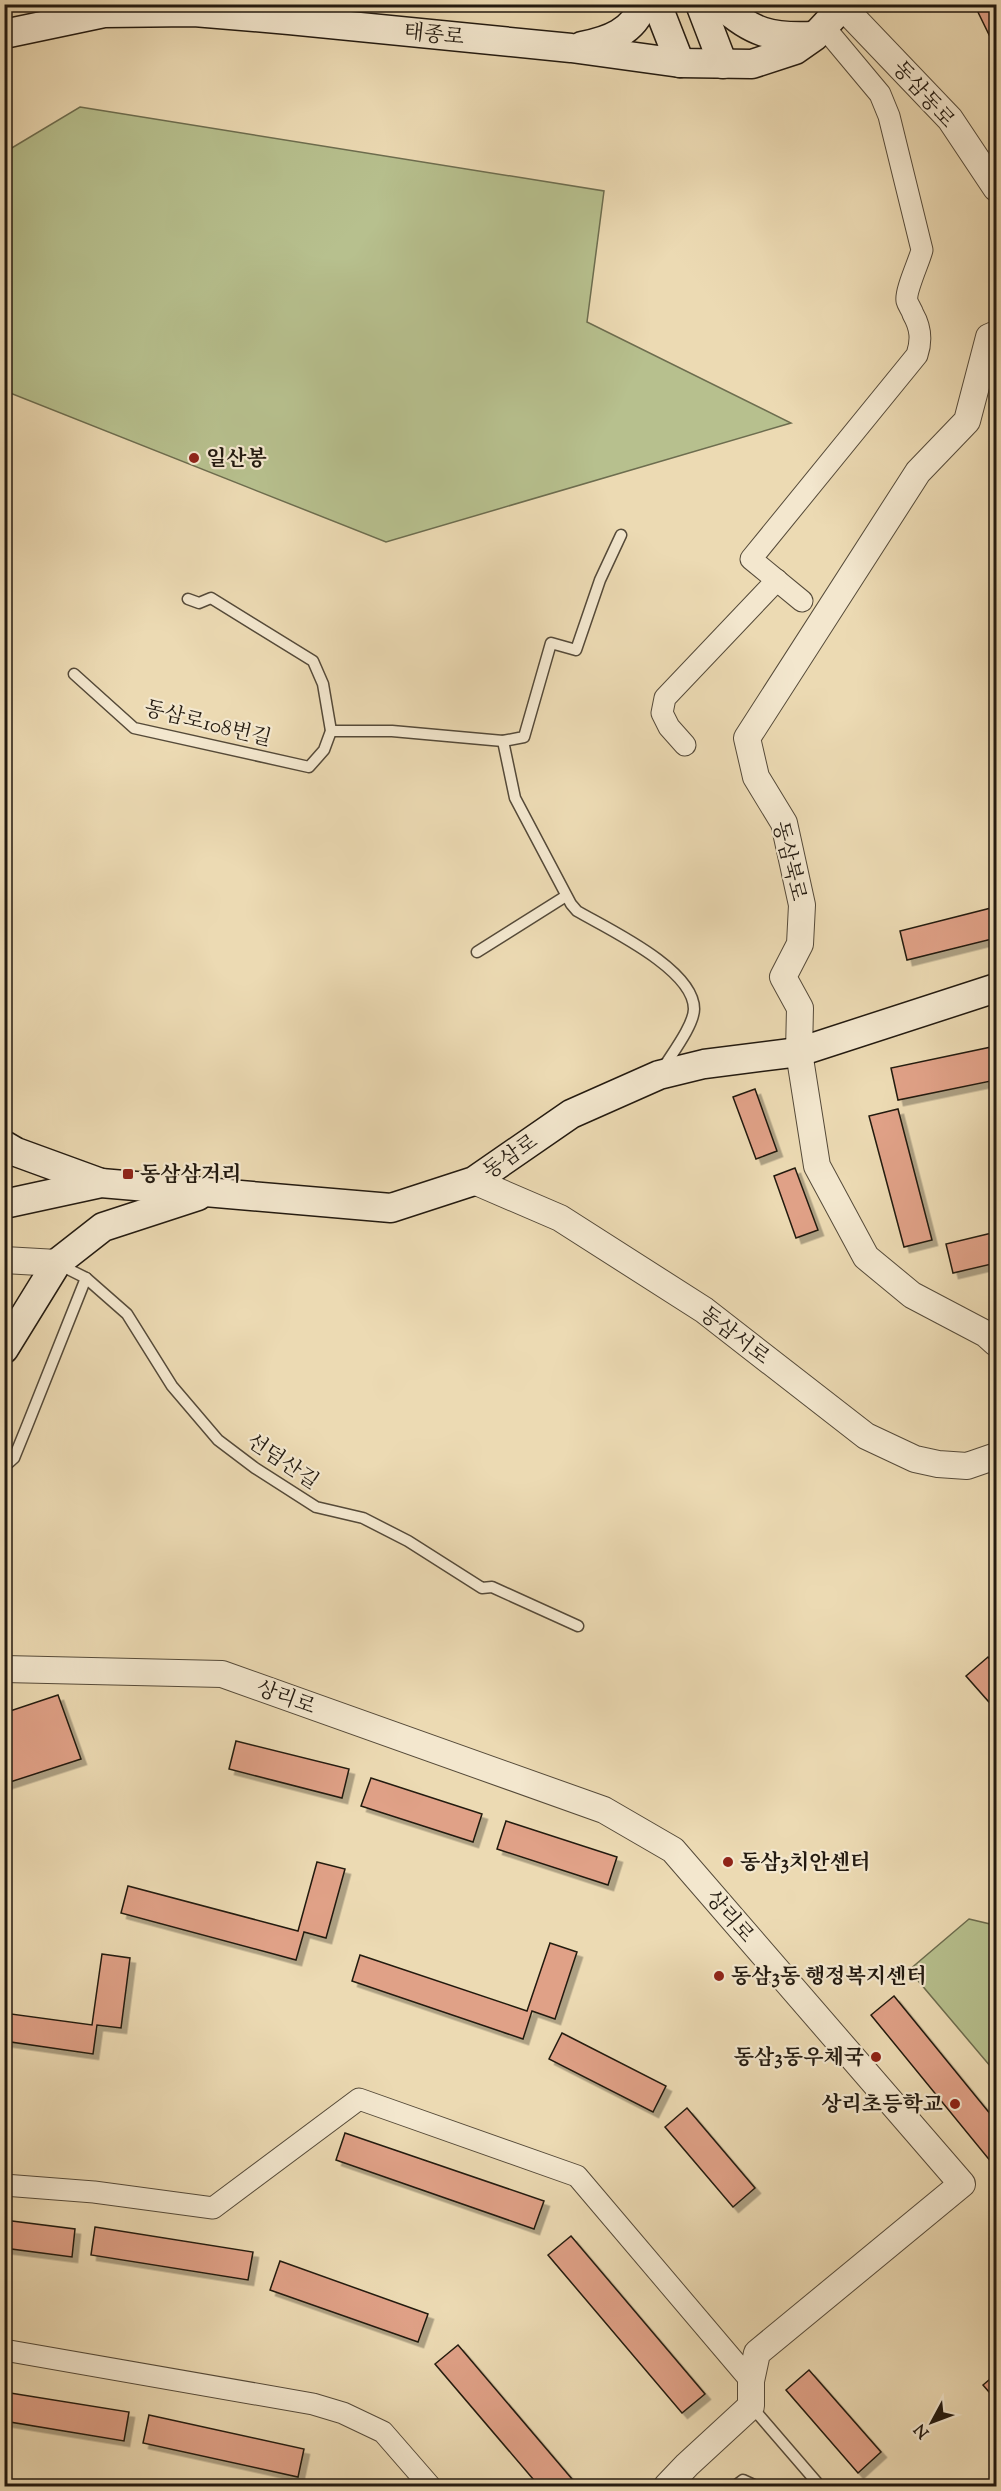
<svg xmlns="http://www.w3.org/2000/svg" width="1001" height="2491" font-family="'Sorts Mill Goudy','Noto Serif KR',serif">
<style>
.green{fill:#b7c08e;stroke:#6d6d4f;stroke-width:1.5}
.building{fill:#e0a187;stroke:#231a10;stroke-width:1.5;filter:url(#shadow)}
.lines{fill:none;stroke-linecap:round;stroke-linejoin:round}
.service-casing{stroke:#554a39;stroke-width:13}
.minor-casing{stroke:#554a39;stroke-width:23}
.tertiary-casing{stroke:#554a39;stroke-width:28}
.secondary-casing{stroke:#231a10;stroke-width:31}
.service{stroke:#f3e7ce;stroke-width:10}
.minor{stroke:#f3e7ce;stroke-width:21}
.tertiary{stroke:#f3e7ce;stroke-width:26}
.secondary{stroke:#f3e7ce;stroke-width:28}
.poi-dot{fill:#8f2418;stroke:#f3e7ce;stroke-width:2}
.labels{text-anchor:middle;stroke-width:4.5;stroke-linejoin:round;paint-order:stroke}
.street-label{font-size:21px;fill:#231a10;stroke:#f3e7ce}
.poi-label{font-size:21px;font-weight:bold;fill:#231a10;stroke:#f3e7ce;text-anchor:start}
</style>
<defs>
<filter id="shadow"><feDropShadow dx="5.5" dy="5.5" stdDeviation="0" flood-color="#0004"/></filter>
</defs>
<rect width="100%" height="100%" fill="#ecdab3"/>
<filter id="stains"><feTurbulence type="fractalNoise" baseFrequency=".00333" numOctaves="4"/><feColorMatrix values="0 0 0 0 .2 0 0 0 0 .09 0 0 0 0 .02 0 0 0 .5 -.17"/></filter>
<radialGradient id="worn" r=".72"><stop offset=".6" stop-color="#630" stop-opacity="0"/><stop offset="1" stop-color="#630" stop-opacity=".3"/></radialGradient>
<g class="green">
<path d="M80 107 604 191 587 322 791 423 386 542 5 391V152Z"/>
<path d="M969 1919 990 1924 996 1930V2073L909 1970Z"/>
</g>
<g class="building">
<path d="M974 4H996V49Z"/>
<path d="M991 908 996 938 907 960 900 931Z"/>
<path d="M996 1046V1080L898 1100 891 1068Z"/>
<path d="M755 1089 777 1151 756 1159 733 1097Z"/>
<path d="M898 1109 932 1240 904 1247 869 1116Z"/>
<path d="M795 1168 818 1230 796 1238 774 1176Z"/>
<path d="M996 1232V1263L953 1273 946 1244Z"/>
<path d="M988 1657 996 1667V1710L966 1676Z"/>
<path d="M58 1695 81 1759 4 1784V1713Z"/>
<path d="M236 1741 349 1769 342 1798 229 1769Z"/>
<path d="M371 1778 482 1814 473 1842 361 1806Z"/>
<path d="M506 1821 617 1857 608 1885 497 1849Z"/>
<path d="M317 1862 345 1869 326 1938 304 1932 296 1960 121 1913 128 1886 298 1931Z"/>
<path d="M550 1943 577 1952 555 2019 532 2011 523 2039 352 1981 360 1955 527 2011Z"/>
<path d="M102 1954 130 1958 121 2028 97 2025 93 2054 4 2041V2013L92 2025Z"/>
<path d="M894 1996 996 2121V2168L871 2015Z"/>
<path d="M562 2033 666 2086 653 2112 549 2059Z"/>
<path d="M687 2108 755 2188 733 2207 665 2127Z"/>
<path d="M345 2133 544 2201 534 2229 336 2160Z"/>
<path d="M4 2220 75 2229 72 2257 4 2248Z"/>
<path d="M95 2227 253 2252 248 2280 91 2255Z"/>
<path d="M571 2236 705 2394 682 2413 548 2255Z"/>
<path d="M280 2261 428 2314 418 2342 270 2290Z"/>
<path d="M458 2345 578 2486H539L435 2364Z"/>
<path d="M809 2370 881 2452 858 2473 786 2390Z"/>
<path d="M996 2374V2400L983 2385Z"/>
<path d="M4 2392 129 2412 124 2441 4 2421Z"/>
<path d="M149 2415 304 2449 298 2477 143 2443Z"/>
</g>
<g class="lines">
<defs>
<g id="service">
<path d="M621 535 600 580 576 650 551 643 524 737 503 741 515 798 571 904 577 911C608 929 694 969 694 1009 694 1025 671 1055 662 1070"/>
<path d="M74 674 134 728 309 767 324 750 331 731 323 684 313 661 211 598 199 603 188 599"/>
<path d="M331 731H392L503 741"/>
<path d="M477 952 566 896"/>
<path d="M60 1265 86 1278 127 1314 172 1386 218 1440 255 1468 316 1507 363 1518 408 1541 482 1588 492 1587 578 1626"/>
<path d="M4 1467 14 1458 27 1426 86 1278"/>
<path d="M751 2406 820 2486"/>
<path d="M735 2486 743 2480 756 2486"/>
</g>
<g id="minor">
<path d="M802 601 751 559 917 355C922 340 921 328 913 314 912 310 908 305 907 301 905 291 919 262 922 250L889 116 880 94 824 27"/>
<path d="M685 745 669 727 662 713 665 698 777 580"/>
<path d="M4 2185 94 2192 213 2208 359 2099 577 2176 751 2381"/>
<path d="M4 2350 313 2404 343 2413 383 2432 430 2486"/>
</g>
<g id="tertiary">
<path d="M843 7 950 119 996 188"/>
<path d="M996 334 989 337 967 421 918 472 747 738 756 777 784 823 802 905 800 944 783 977 800 1008 799 1052 817 1166 866 1257 912 1295 986 1334 996 1343"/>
<path d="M474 1181 560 1218 704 1310 866 1436 915 1459 938 1464 967 1466 996 1456"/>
<path d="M4 1260 57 1263"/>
<path d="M4 1669 222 1674 604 1810 673 1850 962 2184 757 2353 751 2381V2406L687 2465 667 2486"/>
</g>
<g id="secondary">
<path d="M657 4 680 63"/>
<path d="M700 4 723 64"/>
<path d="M720 4C752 33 771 38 813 36"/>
<path d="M4 34 104 13 194 12 289 20 571 48 680 63 752 64 795 50 815 36 845 4"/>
<path d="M582 46C608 41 634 32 643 4"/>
<path d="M4 1145 16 1152 101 1183"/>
<path d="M4 1204 101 1183 391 1208 474 1181 571 1114 659 1075 704 1064 799 1052 996 988"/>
<path d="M4 1349 57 1263 103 1227 198 1196"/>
</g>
</defs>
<use href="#service" class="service-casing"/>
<use href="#minor" class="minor-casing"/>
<use href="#tertiary" class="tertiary-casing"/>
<use href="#secondary" class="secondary-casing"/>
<use href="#service" class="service"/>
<use href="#minor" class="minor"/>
<use href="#tertiary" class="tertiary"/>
<use href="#secondary" class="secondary"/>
</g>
<g class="poi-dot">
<circle cx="194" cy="458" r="6"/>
<rect x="122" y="1168" width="12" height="12" rx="3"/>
<circle cx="728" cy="1862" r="6"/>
<circle cx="719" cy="1976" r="6"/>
<circle cx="876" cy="2057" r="6"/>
<circle cx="955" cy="2104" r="6"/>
</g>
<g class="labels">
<g class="street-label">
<text transform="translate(434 34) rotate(6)" y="7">태종로</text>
<text transform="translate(924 94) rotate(48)" y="7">동삼동로</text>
<text transform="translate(208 723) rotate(14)" y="7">동삼로108번길</text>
<text transform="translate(790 861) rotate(76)" y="7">동삼북로</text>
<text transform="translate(510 1156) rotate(-35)" y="7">동삼로</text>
<text transform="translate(735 1335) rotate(37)" y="7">동삼서로</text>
<text transform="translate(283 1461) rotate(34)" y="7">선덤산길</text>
<text transform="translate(286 1697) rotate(20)" y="7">상리로</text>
<text transform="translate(730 1916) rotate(49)" y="7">상리로</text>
</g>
<g class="poi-label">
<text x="206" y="465">일산봉</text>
<text x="140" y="1181">동삼삼거리</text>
<text x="740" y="1869">동삼3치안센터</text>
<text x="731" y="1983">동삼3동 행정복지센터</text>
<text x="864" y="2064" text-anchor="end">동삼3동우체국</text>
<text x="943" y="2111" text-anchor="end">상리초등학교</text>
</g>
</g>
<rect width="1001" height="2491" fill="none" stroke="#ecdab3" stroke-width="24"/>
<rect x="6" y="6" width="989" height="2479" fill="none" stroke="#231a10" stroke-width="3"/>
<rect x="12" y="12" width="977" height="2467" fill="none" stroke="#231a10" stroke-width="1.5"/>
<g transform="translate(932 2422) rotate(229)" stroke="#f3e7ce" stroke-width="4.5" paint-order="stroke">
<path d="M0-4.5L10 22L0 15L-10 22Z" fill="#231a10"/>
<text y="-9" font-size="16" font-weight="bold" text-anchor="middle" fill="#231a10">N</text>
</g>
<rect width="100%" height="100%" filter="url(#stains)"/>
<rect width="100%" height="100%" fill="url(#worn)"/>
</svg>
